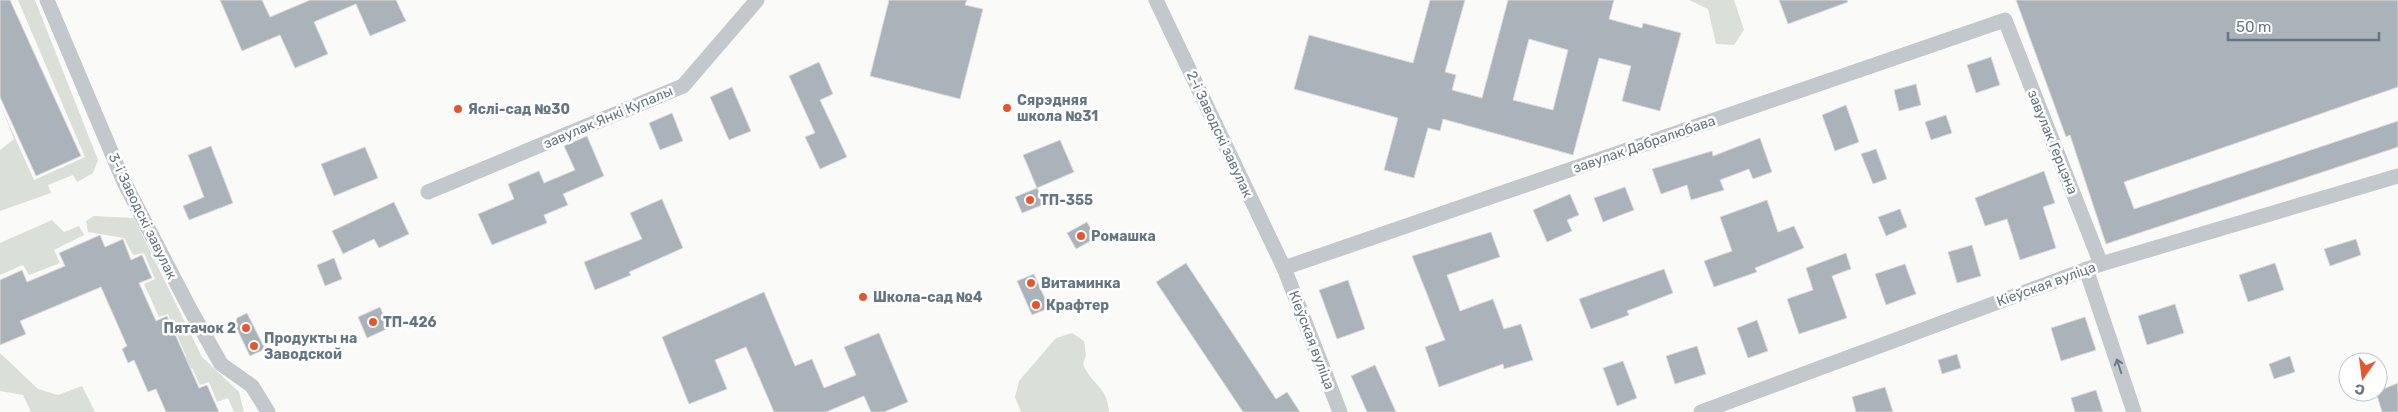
<svg xmlns="http://www.w3.org/2000/svg" width="2398" height="412" font-family="Rubik,sans-serif">
<style>
.green{fill:#dadfd7}
.building{fill:#aab3b9;stroke:#dcdcda;fill-rule:evenodd}
.lines{fill:none;stroke-linecap:round;stroke-linejoin:round}
.street{stroke:#c3c8cc;stroke-width:15}
.oneway{stroke:#6a7a87}
.poi-dot{fill:#e4572e;stroke:#fff;stroke-width:2}
.labels{text-anchor:middle;stroke-width:5;stroke-linejoin:round;paint-order:stroke}
.poi-label{font-size:14px;font-weight:bold;fill:#657683;stroke:#fff;text-anchor:start}
.street-label{font-size:14px;fill:#657683;stroke:#fff}
</style>
<rect width="100%" height="100%" fill="#fafaf8"/>
<g class="green">
<path d="M18 0H35L98 160 93 173 77 182 73 175 48 185 51 193 0 211V150L14 139 0 104 34 180 85 157Z"/>
<path d="M1689 0H1734L1744 30 1734 45 1716 44 1708 9Z"/>
<path d="M94 216 134 218 202 357 239 392 244 412H234L228 398 217 402 209 382 200 385 192 368 184 372 179 360 186 356 168 314 159 317 144 284 155 279 144 253 133 255 124 238 88 232 86 221Z"/>
<path d="M52 220 64 232 79 226 84 235 54 250 60 263 29 275 23 265 0 275V243Z"/>
<path d="M1072 333 1084 341 1086 355 1083 364C1092 386 1107 385 1109 412H1021L1015 397 1019 381 1056 338Z"/>
<path d="M0 353 38 389 58 395 82 386 95 412H31L23 395 0 391Z"/>
</g>
<g class="building">
<path d="M0 0H10L81 156 36 176 0 97Z"/>
<path d="M220 0H262L270 17 310 0H396L406 21 370 36 356 4 314 22 328 54 295 68 280 35 242 51Z"/>
<path d="M889 0H967L965 5 983 9 960 99 870 76Z"/>
<path d="M1430 0H1465L1445 72 1456 75 1452 90 1482 98 1508 0H1614L1609 19 1642 28 1643 23 1681 33 1660 111 1622 101 1631 66 1599 58 1573 155 1443 119 1440 131 1428 128 1414 178 1384 170 1398 118 1294 89 1309 35 1413 63ZM1529 39 1568 50 1553 110 1513 100Z"/>
<path d="M1779 0H1847L1848 2 1788 24Z"/>
<path d="M2016 0H2398V87L2124 182 2134 209 2398 121V147L2106 244 2070 135 2066 137Z"/>
<path d="M1991 57 2000 85 1976 93 1967 65Z"/>
<path d="M819 62 833 94 820 100 847 157 820 169 805 137 815 133 789 76Z"/>
<path d="M1916 84 1921 105 1899 111 1894 90Z"/>
<path d="M732 87 751 131 729 140 710 97Z"/>
<path d="M1846 105 1859 142 1835 151 1822 115Z"/>
<path d="M672 113 683 141 660 150 649 123Z"/>
<path d="M1946 115 1952 133 1931 140 1925 122Z"/>
<path d="M587 136 604 176 563 194 568 205 544 215 547 223 492 245 478 214 514 199 508 184 539 171 544 183 575 170 564 146Z"/>
<path d="M1760 138 1772 172 1753 179 1749 169 1720 180 1724 190 1691 200 1687 185 1661 194 1652 169 1712 151 1713 156Z"/>
<path d="M1060 140 1074 172 1037 188 1023 155Z"/>
<path d="M211 146 233 203 189 220 183 206 204 197 188 155Z"/>
<path d="M365 147 378 178 334 196 321 164Z"/>
<path d="M1876 149 1887 179 1873 184 1861 154Z"/>
<path d="M2044 171 2055 203 2043 207 2056 248 2020 260 2007 219 1985 226 1975 198Z"/>
<path d="M1625 187 1634 210 1603 222 1594 198Z"/>
<path d="M1037 188 1045 204 1022 213 1015 197Z"/>
<path d="M1570 194 1579 215 1567 220 1572 231 1547 242 1533 210Z"/>
<path d="M662 199 683 248 629 272 631 275 595 290 584 262 642 239 630 213Z"/>
<path d="M1767 200 1778 232 1794 226 1804 248 1755 268 1757 272 1714 287 1704 261 1732 251 1720 217Z"/>
<path d="M394 202 409 234 379 248 374 239 343 254 332 231Z"/>
<path d="M1900 209 1907 227 1886 236 1878 217Z"/>
<path d="M1087 222 1096 238 1076 249 1067 233Z"/>
<path d="M1491 232 1500 257 1447 275 1460 311 1493 299 1504 329 1521 324 1533 360 1504 369 1503 364 1439 387 1425 347 1445 340 1412 256Z"/>
<path d="M100 235 105 247 123 239 131 260 142 255 152 278 139 283 156 321 167 316 199 388 207 385 219 412H166L156 389 148 392 134 360 128 363 122 349 127 346 101 287 20 321 26 334 0 345V280L22 270 27 282 65 266 59 253Z"/>
<path d="M2356 239 2361 255 2330 266 2324 249Z"/>
<path d="M1972 245 1981 276 1957 283 1948 252Z"/>
<path d="M1846 253 1851 269 1832 276 1847 318 1799 334 1787 299 1813 290 1806 268Z"/>
<path d="M334 258 342 279 325 286 317 265Z"/>
<path d="M1186 263 1276 399 1287 392 1300 412H1243L1156 282Z"/>
<path d="M2275 263 2284 290 2248 302 2239 275Z"/>
<path d="M1905 264 1916 294 1886 305 1875 274Z"/>
<path d="M1664 269 1673 293 1627 311 1629 315 1591 329 1579 299Z"/>
<path d="M1034 274 1049 308 1032 315 1017 281Z"/>
<path d="M1348 280 1365 329 1337 339 1319 290Z"/>
<path d="M764 292 795 366 812 359 824 388 856 375 844 347 879 333 908 402 884 412H871L864 396 826 412H774L746 347 715 360 727 389 689 404 662 337Z"/>
<path d="M2175 304 2184 333 2147 345 2138 316Z"/>
<path d="M380 307 389 328 367 338 358 317Z"/>
<path d="M247 313 265 349 250 356 235 325 237 318Z"/>
<path d="M2085 317 2096 350 2061 361 2051 328Z"/>
<path d="M1757 320 1768 351 1748 358 1737 328Z"/>
<path d="M1697 346 1706 374 1675 384 1666 356Z"/>
<path d="M1957 354 1961 368 1942 374 1938 360Z"/>
<path d="M2290 356 2295 372 2274 379 2269 364Z"/>
<path d="M1623 361 1637 398 1617 406 1603 368Z"/>
<path d="M1375 365 1396 412H1367L1351 376Z"/>
<path d="M2398 383V412H2382L2376 392Z"/>
<path d="M1885 387 1893 412H1856L1852 397Z"/>
<path d="M2096 390 2103 412H2075L2071 398Z"/>
</g>
<g class="lines">
<g class="street">
<path d="M47 0 124 182 190 309 221 364 252 386 268 412"/>
<path d="M1156 0 1284 268 1340 412"/>
<path d="M428 192 683 86 757 0"/>
<path d="M1284 268 2005 20 2101 264"/>
<path d="M2086 269 2134 412"/>
<path d="M1701 412 2101 264 2398 176"/>
</g>
</g>
<defs><path id="oneway-shaft" d="M-6 0H5M1.5-3L5.5 0L1.5 3" fill="none" stroke-width="1.6" stroke-linecap="round" stroke-linejoin="round" transform="scale(1.25)"/></defs>
<use class="oneway" href="#oneway-shaft" transform="translate(2119 366) rotate(-108)"/>
<g class="poi-dot">
<circle cx="1007" cy="108" r="5"/>
<circle cx="458" cy="109" r="5"/>
<circle cx="1030" cy="200" r="5"/>
<circle cx="1081" cy="236" r="5"/>
<circle cx="1031" cy="283" r="5"/>
<circle cx="863" cy="297" r="5"/>
<circle cx="1036" cy="305" r="5"/>
<circle cx="373" cy="322" r="5"/>
<circle cx="246" cy="328" r="5"/>
<circle cx="254" cy="346" r="5"/>
</g>
<g class="labels">
<g class="poi-label">
<text x="1017" y="105">Сярэдняя<tspan x="1017" dy="16">школа №31</tspan></text>
<text x="468" y="114">Яслі-сад №30</text>
<text x="1040" y="205">ТП-355</text>
<text x="1091" y="241">Ромашка</text>
<text x="1041" y="288">Витаминка</text>
<text x="873" y="302">Школа-сад №4</text>
<text x="1046" y="310">Крафтер</text>
<text x="383" y="327">ТП-426</text>
<text x="236" y="333" text-anchor="end">Пятачок 2</text>
<text x="264" y="343">Продукты на<tspan x="264" dy="16">Заводской</tspan></text>
</g>
<g class="street-label">
<text transform="translate(608 117) rotate(-23)" y="5">завулак Янкі Купалы</text>
<text transform="translate(1220 134) rotate(65)" y="5">2-і Заводскі завулак</text>
<text transform="translate(2053 142) rotate(68)" y="5">завулак Герцэна</text>
<text transform="translate(1644 144) rotate(-19)" y="5">завулак Дабралюбава</text>
<text transform="translate(143 216) rotate(64)" y="5">3-і Заводскі завулак</text>
<text transform="translate(2046 284) rotate(-20)" y="5">Кіеўская вуліца</text>
<text transform="translate(1312 340) rotate(69)" y="5">Кіеўская вуліца</text>
</g>
</g>
<g transform="translate(2363 377) rotate(194)"><circle r="24" fill="#ffffff" stroke="#c1c8cd"/>
<path d="M0-4L9 19L0 12L-9 19Z" fill="#e4572e"/>
<text y="-8" font-size="14" font-weight="bold" text-anchor="middle" fill="#657683">С</text>
</g>
<path d="M2228 32v8h151v-8" fill="none" stroke="#657683" stroke-width="2.5"/>
<text x="2236" y="32" font-size="15" fill="#657683" stroke="#ffffff" stroke-width="4" paint-order="stroke">50 m</text>
</svg>
